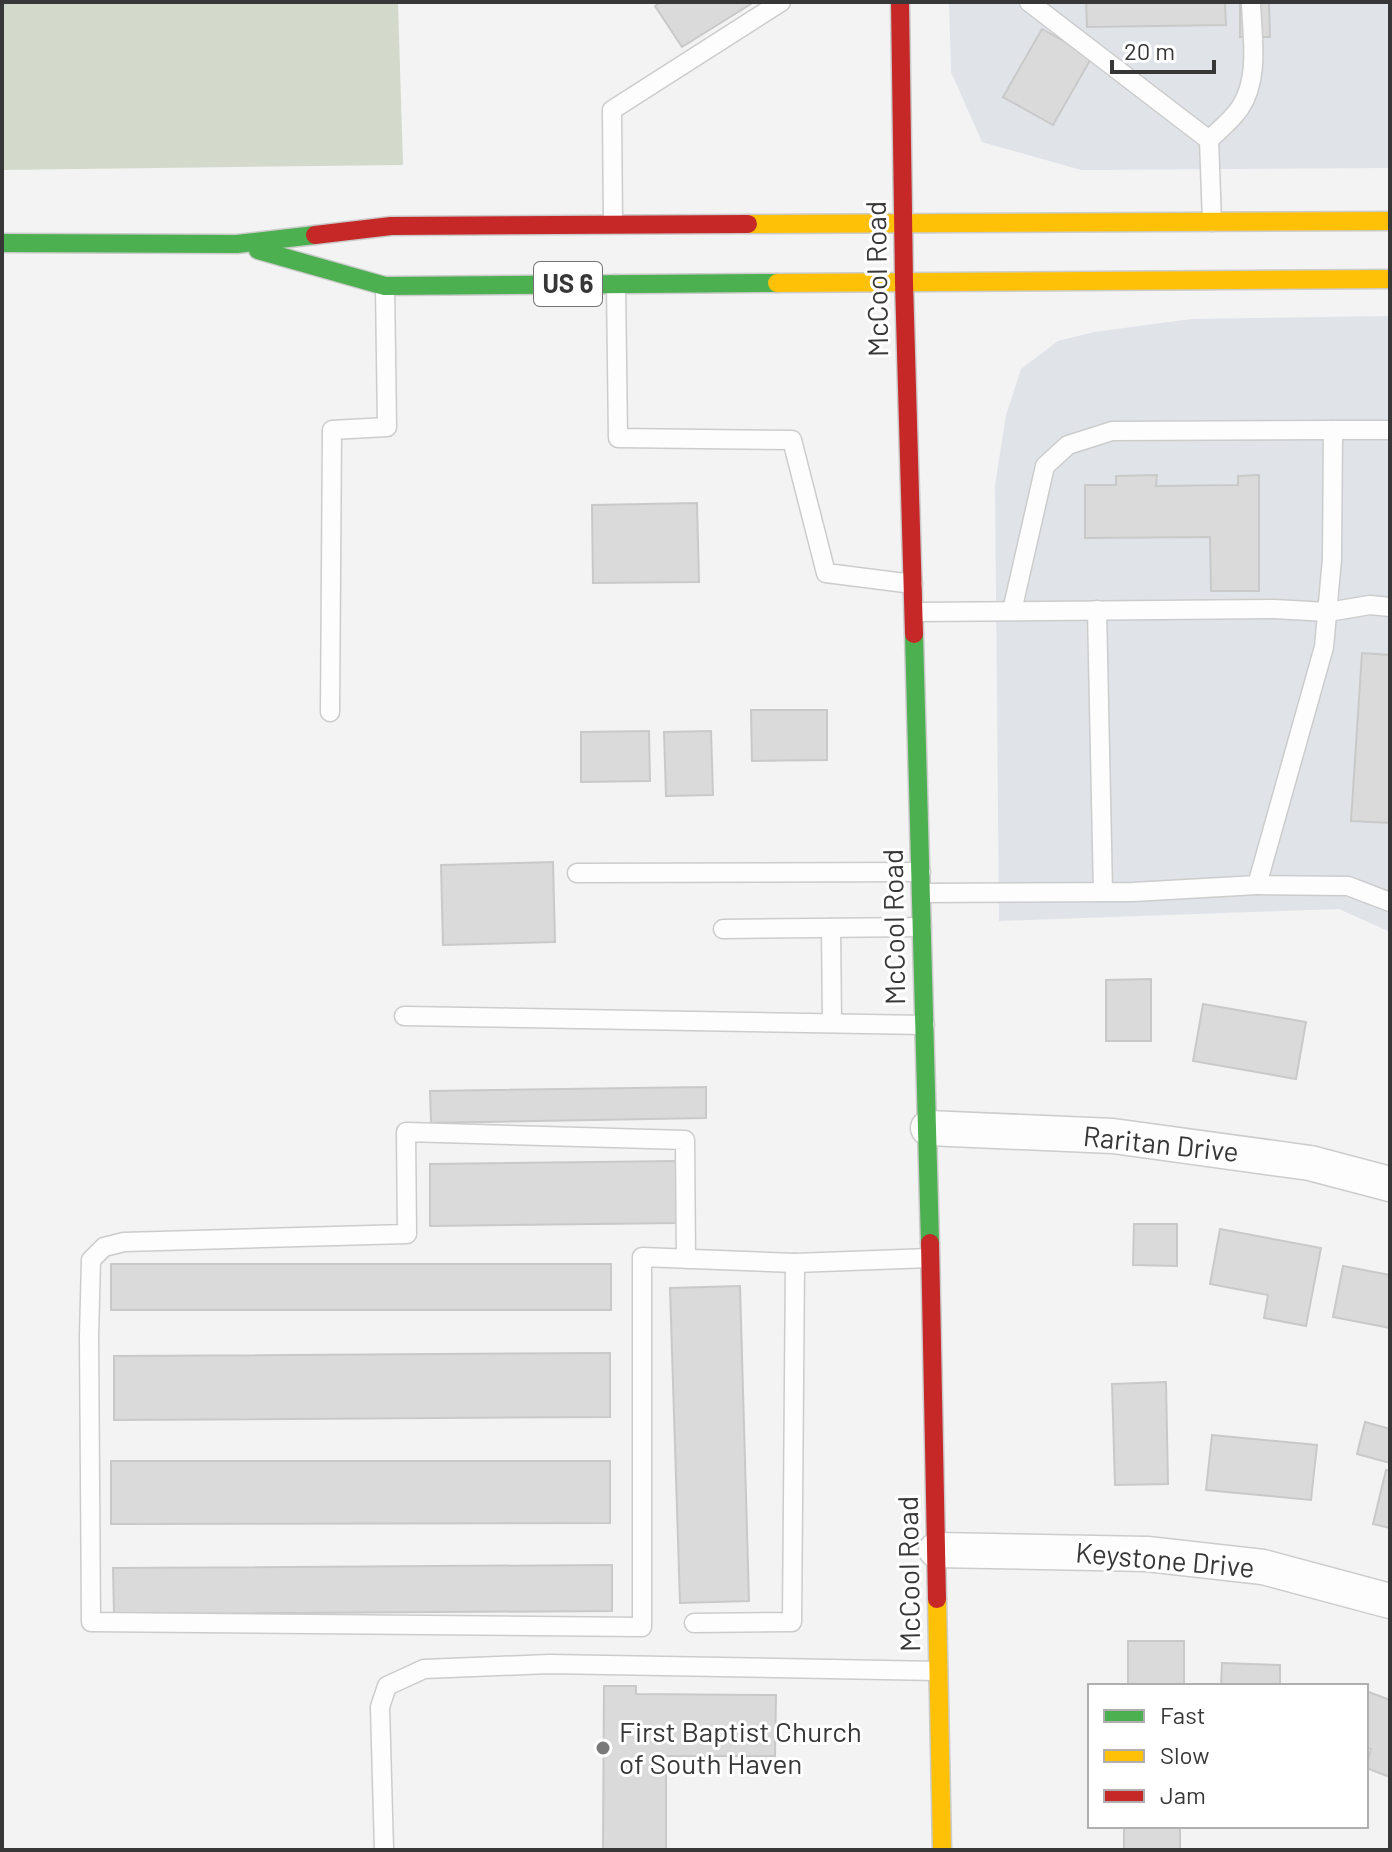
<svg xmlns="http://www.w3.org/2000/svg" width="1392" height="1852" font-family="Barlow,sans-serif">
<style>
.built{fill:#e0e3e8}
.green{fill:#d3dacb}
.building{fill:#dadada;stroke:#c9c9c9;stroke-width:2}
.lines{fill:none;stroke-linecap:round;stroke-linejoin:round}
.lane-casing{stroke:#cccccd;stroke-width:21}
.street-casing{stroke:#cccccd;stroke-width:37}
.fast-casing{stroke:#cccccd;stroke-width:21}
.slow-casing{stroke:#cccccd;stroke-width:21}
.jam-casing{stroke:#cccccd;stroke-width:21}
.lane{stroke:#fdfdfd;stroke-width:18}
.street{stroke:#fdfdfd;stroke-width:34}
.fast{stroke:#4caf50;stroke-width:18}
.slow{stroke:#ffc107;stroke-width:18}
.jam{stroke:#c62828;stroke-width:18}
.poi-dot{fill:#79797a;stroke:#fff;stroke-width:3}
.labels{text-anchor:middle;stroke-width:6;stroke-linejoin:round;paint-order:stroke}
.shield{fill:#fff;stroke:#737374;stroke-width:2}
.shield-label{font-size:26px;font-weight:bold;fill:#373738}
.street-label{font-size:28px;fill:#373738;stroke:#fff}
.poi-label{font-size:28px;fill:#373738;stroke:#fff;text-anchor:start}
</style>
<rect width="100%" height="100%" fill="#f3f3f4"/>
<g class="built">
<path d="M949 2H1390V168L1081 170 982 142 951 72Z"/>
<path d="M1390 316V932L1339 909 999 921 995 485 1006 415 1021 369 1058 341 1094 332 1192 319Z"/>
</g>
<path class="green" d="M2 2H398L403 165 2 170Z"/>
<g class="building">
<path d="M661 2H754L682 47 655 6Z"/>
<path d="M1086 2H1225L1226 25 1087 27Z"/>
<path d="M1240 2H1269L1270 37H1240Z"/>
<path d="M1042 29 1092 57 1053 125 1003 97Z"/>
<path d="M1157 475 1156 486 1238 485V476L1259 475V591H1211L1210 537 1085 538V485H1116V476Z"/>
<path d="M697 503 699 582 593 583 592 505Z"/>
<path d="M1362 653 1390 655V823L1351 821Z"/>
<path d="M751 710H827V760L752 761Z"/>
<path d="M649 731 650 781 581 782V732Z"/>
<path d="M711 731 713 795 666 796 664 732Z"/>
<path d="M553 862 555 942 443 945 441 865Z"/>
<path d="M1151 979V1041H1106V980Z"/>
<path d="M1203 1004 1306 1022 1296 1079 1193 1061Z"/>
<path d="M706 1087V1118L431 1123 430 1091Z"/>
<path d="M677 1161 678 1223 430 1226V1164Z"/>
<path d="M1134 1224H1177V1266L1133 1265Z"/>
<path d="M1220 1229 1321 1248 1306 1326 1264 1318 1268 1295 1210 1284Z"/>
<rect x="111" y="1264" width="500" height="46"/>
<path d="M1343 1266 1390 1275V1328L1333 1317Z"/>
<path d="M740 1286 749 1601 680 1603 670 1288Z"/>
<path d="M610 1353V1417L114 1420V1356Z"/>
<path d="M1166 1382 1168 1484 1115 1485 1112 1384Z"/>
<path d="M1365 1422 1390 1429V1463L1357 1454Z"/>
<path d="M1212 1435 1317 1445 1311 1500 1206 1490Z"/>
<path d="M111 1461H610V1523L111 1524Z"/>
<path d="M1386 1470 1390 1471V1528L1373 1524Z"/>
<path d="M612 1565V1611L114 1614 113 1568Z"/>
<rect x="1128" y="1641" width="56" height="45"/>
<path d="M1222 1663 1280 1665V1686H1221Z"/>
<path d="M604 1686H636V1694L776 1695 775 1756H666V1850H603Z"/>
<path d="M1366 1691 1390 1700V1777L1366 1768 1371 1749 1366 1747Z"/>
<rect x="1124" y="1826" width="56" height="24"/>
</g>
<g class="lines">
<defs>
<g id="lane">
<path d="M1029 2 1209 140 1212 222"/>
<path d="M1209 140C1219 130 1232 120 1240 108 1260 78 1252 37 1251 2"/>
<path d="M613 224 612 110 781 2"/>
<path d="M616 284 618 438 792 440 826 573 913 584"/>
<path d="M1097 610 1103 892"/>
<path d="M1012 611 1045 466 1068 445 1112 431 1333 430"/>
<path d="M914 612 1274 609 1328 612 1370 605 1390 607"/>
<path d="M330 712 332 430 387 427 385 286"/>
<path d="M577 873 921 872"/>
<path d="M1257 885 1348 886 1390 902"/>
<path d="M921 893 1133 892 1257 885 1324 647 1332 559 1333 430H1390"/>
<path d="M831 928 832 1023"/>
<path d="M723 929 922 927"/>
<path d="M404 1016 925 1025"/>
<path d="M686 1259 685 1140 406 1132 407 1234 124 1242 104 1247 91 1260 89 1336 91 1622 642 1627V1257L795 1263"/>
<path d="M694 1623 792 1622 795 1263 930 1258"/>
<path d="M384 1850 380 1707 387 1686 424 1669 549 1664 938 1671"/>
</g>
<g id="street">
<path d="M928 1128 1113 1136 1310 1163 1390 1184"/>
<path d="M936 1550 1147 1554 1263 1567 1390 1601"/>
</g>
<g id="fast">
<path d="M2 243 237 244 315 235"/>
<path d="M258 250 385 286 777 283"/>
<path d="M914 634 930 1243"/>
</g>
<g id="slow">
<path d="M748 224 1390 221"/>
<path d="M777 283 1390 279"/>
<path d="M937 1599 942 1850"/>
</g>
<g id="jam">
<path d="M900 2 904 282 914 634"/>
<path d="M315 235 391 226 748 224"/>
<path d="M930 1243 937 1599"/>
</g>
</defs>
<use href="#lane" class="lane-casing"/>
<use href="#street" class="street-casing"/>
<use href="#fast" class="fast-casing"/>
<use href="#slow" class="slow-casing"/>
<use href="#jam" class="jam-casing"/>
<use href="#lane" class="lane"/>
<use href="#street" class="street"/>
<use href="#fast" class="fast"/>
<use href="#slow" class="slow"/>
<use href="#jam" class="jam"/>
</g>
<circle class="poi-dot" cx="603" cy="1748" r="8"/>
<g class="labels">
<rect class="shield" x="534" y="262" width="68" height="44" rx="6"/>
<g class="shield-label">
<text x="568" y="293">US 6</text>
</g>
<g class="street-label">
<text transform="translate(877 279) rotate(-91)" y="10">McCool Road</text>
<text transform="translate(894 927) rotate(-91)" y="10">McCool Road</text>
<text transform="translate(1161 1144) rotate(6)" y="10">Raritan Drive</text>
<text transform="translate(1165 1560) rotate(5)" y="10">Keystone Drive</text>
<text transform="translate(909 1574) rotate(-91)" y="10">McCool Road</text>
</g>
<g class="poi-label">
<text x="619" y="1742">First Baptist Church<tspan x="619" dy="32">of South Haven</tspan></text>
</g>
</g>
<rect width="1392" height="1852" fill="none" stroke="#373738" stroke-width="8"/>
<rect x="1088" y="1684" width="280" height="144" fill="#ffffff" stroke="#afafaf" stroke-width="2"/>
<rect x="1104" y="1710" width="40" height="12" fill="#4caf50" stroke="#afafaf" stroke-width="2"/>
<text x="1160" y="1724" font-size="24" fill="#373738">Fast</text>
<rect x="1104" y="1750" width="40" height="12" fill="#ffc107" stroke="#afafaf" stroke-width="2"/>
<text x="1160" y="1764" font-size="24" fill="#373738">Slow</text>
<rect x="1104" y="1790" width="40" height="12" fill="#c62828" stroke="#afafaf" stroke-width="2"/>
<text x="1160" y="1804" font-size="24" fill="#373738">Jam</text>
<path d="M1112 60v12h102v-12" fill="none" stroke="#373738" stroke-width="4"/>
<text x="1124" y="60" font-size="24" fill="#373738" stroke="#ffffff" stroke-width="6" paint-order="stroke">20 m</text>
</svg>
